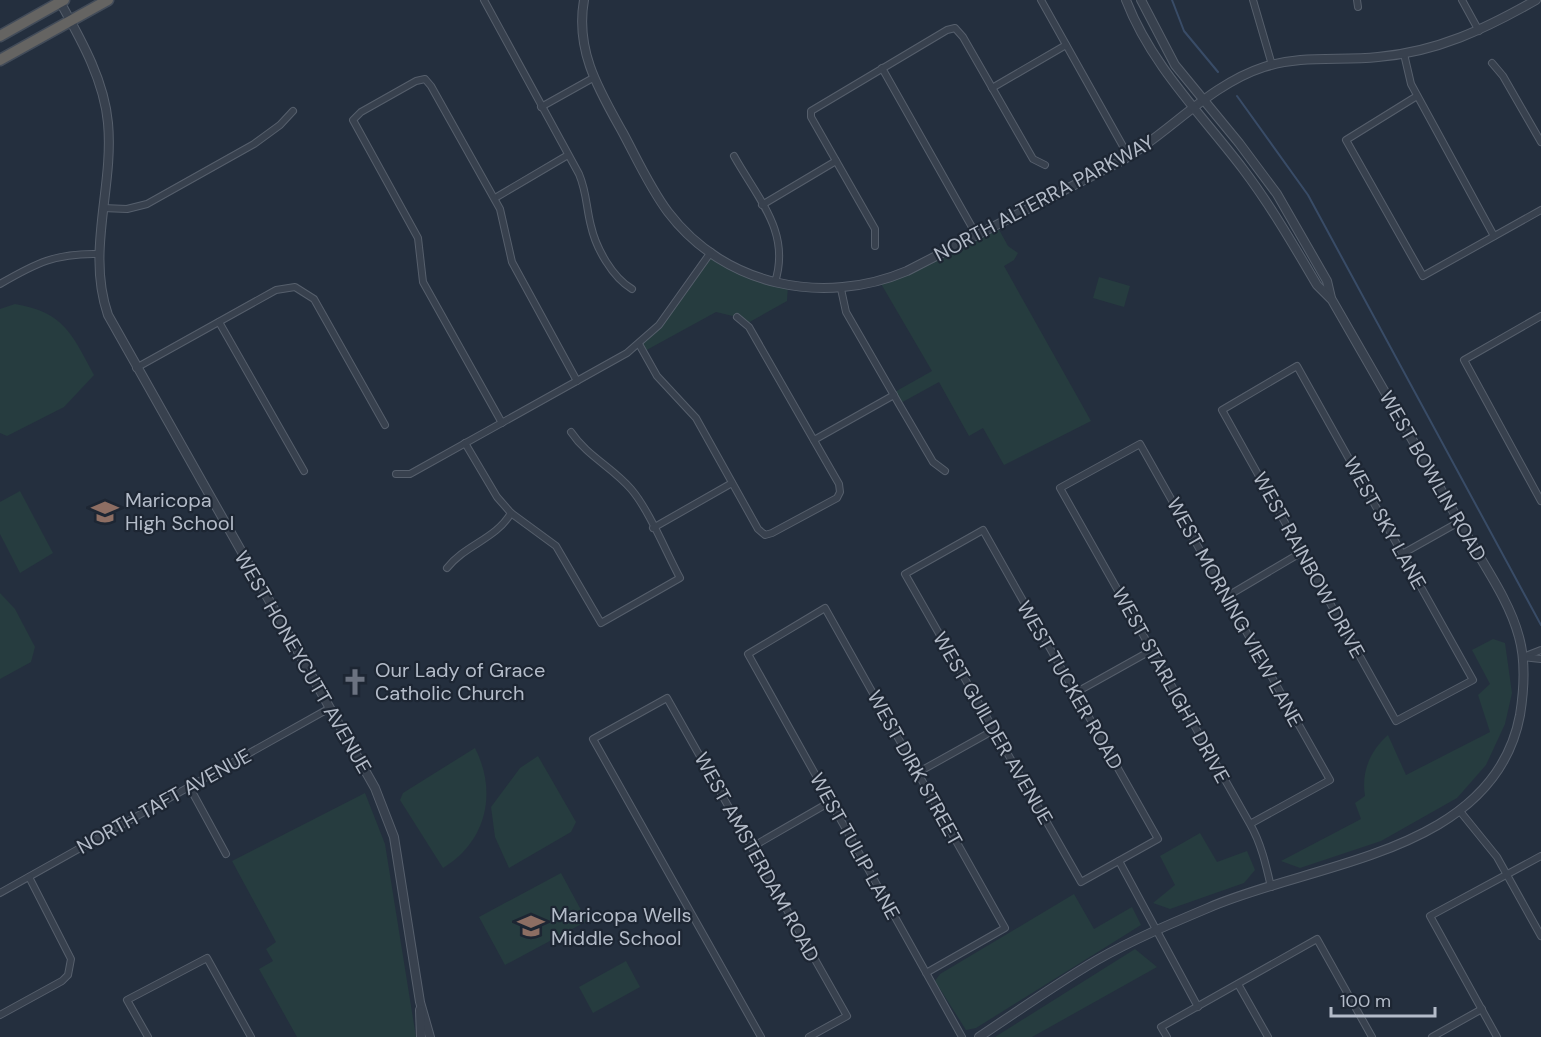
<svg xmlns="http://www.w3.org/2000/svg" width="1541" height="1037" font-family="'DM Sans',sans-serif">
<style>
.green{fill:#263c3f}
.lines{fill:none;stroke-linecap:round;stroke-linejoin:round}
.stream{stroke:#394c67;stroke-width:2}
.minor-casing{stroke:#565f6c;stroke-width:8}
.tertiary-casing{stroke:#565f6c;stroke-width:10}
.trunk-casing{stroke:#434c59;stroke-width:13}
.minor{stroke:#38414e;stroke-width:6}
.tertiary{stroke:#38414e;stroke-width:8}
.trunk{stroke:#656462;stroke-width:10}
.labels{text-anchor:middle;stroke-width:4.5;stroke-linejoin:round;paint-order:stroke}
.street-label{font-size:20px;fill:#b4bcc9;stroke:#1d2633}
.poi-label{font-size:20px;fill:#b4bcc9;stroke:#1d2633;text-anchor:start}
</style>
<rect width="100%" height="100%" fill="#242f3e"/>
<g class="green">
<path d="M997 226 1008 246 1018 253 1014 260 1004 266 1091 421 1004 465 983 428 969 436 939 382 899 404 893 393 932 371 880 282Z"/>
<path d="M711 252 730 265 788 285 787 301 746 324 737 317 716 312 643 352 639 344 651 333Z"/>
<path d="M1099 277 1130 286 1124 307 1093 298Z"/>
<path d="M15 304C64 312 72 334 94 375L64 407 7 436 0 433V309Z"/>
<path d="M20 491 53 553 20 573 0 534V502Z"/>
<path d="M0 593 15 609 35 647 31 662 0 679Z"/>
<path d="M1493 639 1505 643 1512 693 1505 724 1486 765 1457 798 1381 841 1300 868 1281 861 1361 819 1355 803 1365 796C1361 772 1370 751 1388 735L1406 775 1490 732 1478 695 1490 684 1472 650Z"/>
<path d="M475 748C498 793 486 842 443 868L400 800 403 793Z"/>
<path d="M538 756 576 822 571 832 509 868 495 837 491 807 520 768Z"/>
<path d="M365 793 385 844 416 1037H297L259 969 273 961 266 949 276 942 232 861Z"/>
<path d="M1200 833 1217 862 1247 851 1255 870 1244 883 1170 909 1153 903 1175 885 1160 856Z"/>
<path d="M561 873 587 921 505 965 479 917Z"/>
<path d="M1074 894 1094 929 1132 907 1141 925 976 1028 966 1030 935 981 940 974Z"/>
<path d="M1135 949 1157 967 1032 1037H995Z"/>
<path d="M626 961 640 987 593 1013 579 987Z"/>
</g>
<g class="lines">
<g class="stream">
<path d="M1172 0 1184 31 1218 72"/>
<path d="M1237 96 1308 195 1541 625"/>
</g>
<defs>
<g id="minor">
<path d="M484 0 579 174C587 193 586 207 591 226 596 248 612 277 632 289"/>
<path d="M1041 0 1129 157"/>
<path d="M1253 0 1272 65"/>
<path d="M1357 0 1358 7"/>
<path d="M1462 0 1479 31"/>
<path d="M1404 54 1411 84 1494 236"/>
<path d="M1492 63 1503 76 1541 142"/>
<path d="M882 68 977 236"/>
<path d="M992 88 1066 45"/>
<path d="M1417 96 1346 140 1423 276 1541 210"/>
<path d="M541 107 593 78"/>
<path d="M734 156C758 199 791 232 775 282"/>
<path d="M495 198 568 155"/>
<path d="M762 205 836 161"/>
<path d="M103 208 127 209 147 204 254 144 280 125 293 111"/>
<path d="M875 246V229L811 117V111L947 30 955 28 963 37 1033 159 1045 165"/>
<path d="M0 284C36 263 56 253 98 254"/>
<path d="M841 289 846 312 899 404 933 462 945 471"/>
<path d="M1541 316 1464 360 1541 501"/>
<path d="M219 322 304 471"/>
<path d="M639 344 657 376 696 418 758 529 765 535 772 533 837 498 840 492 839 484 749 327 737 317"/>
<path d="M1297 366 1473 680 1396 721 1222 410Z"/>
<path d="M136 368 276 290 295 287 314 299 385 425"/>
<path d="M502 423 423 282 418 238 353 120 361 112 416 81 425 79 431 86 500 209 512 262 577 381"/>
<path d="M814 440 894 395"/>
<path d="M465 443 497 497 511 513 556 546 601 623 680 578C666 552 649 510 631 489 612 467 587 456 571 432"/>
<path d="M396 474H410L627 353 659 325 711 252"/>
<path d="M653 528 732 483"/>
<path d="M983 530 1158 839 1081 882 905 574Z"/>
<path d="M1402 554 1459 522"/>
<path d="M447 568C465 545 496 539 511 513"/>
<path d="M1226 597 1302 552"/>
<path d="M1523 657 1541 650"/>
<path d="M1523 657 1541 659"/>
<path d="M1075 693 1152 650"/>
<path d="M917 773 994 730"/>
<path d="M190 788 226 854"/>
<path d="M1459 810 1497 857 1541 936"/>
<path d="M1250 824 1330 780 1140 444 1060 488 1250 824C1261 843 1266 865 1271 887"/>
<path d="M752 847 830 802"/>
<path d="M1119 861 1198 1007"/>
<path d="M0 893 328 709"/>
<path d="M926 973 1005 928 825 608 748 654 962 1037"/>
<path d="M1238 984 1268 1037"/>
<path d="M0 1015 62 981 68 975 71 959 29 877"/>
<path d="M148 1037 127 1000 207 958 251 1037"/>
<path d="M761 1037 593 739 667 698 847 1016 809 1037"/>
<path d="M1167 1037 1161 1027 1317 939 1372 1037"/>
<path d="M1432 1037 1482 1009"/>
<path d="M1497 1037 1430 916 1541 856"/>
</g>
<g id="tertiary">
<path d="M59 0C80 38 104 79 108 123 114 188 86 251 108 315L375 788 394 837 420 1002 430 1037"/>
<path d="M584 0C575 51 599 90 623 133 637 159 650 188 668 212 725 287 824 306 907 271L1123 160C1171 131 1211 84 1264 67 1302 55 1339 61 1378 57 1437 52 1485 29 1536 0"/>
<path d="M1141 0 1175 65 1239 143 1277 194 1327 281 1331 298"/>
<path d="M420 1010 421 1037"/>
<path d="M979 1037C1018 1011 1056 984 1097 960 1132 940 1170 924 1208 908 1313 862 1494 854 1520 715 1524 690 1526 662 1519 637 1509 599 1482 563 1463 528 1420 452 1376 376 1332 300L1317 285C1294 246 1271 206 1243 169 1202 115 1151 65 1126 0"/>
</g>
<g id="trunk">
<path d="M0 36 64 0"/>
<path d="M0 60 108 0"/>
</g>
</defs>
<use href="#minor" class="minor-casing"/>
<use href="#tertiary" class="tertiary-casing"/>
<use href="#trunk" class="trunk-casing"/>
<use href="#minor" class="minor"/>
<use href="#tertiary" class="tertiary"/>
<use href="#trunk" class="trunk"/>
</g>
<defs>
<symbol id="school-bare" viewBox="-9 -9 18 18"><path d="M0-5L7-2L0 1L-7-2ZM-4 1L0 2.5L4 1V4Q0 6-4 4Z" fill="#8d6e63" stroke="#1d2633" stroke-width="2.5" paint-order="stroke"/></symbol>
<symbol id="church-bare" viewBox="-9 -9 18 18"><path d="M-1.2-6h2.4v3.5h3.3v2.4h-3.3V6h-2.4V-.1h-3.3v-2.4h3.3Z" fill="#6b7280" stroke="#1d2633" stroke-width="2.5" paint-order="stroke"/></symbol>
</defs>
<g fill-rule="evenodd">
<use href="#school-bare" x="86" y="493" width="38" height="38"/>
<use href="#church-bare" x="336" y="663" width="38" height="38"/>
<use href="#school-bare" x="512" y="907" width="38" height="38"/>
</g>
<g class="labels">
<g class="street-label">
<text transform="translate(1044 198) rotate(-28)" y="7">NORTH ALTERRA PARKWAY</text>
<text transform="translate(1433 476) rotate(60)" y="7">WEST BOWLIN ROAD</text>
<text transform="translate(1385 523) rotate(61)" y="7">WEST SKY LANE</text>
<text transform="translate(1309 565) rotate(61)" y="7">WEST RAINBOW DRIVE</text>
<text transform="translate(1235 612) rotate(61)" y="7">WEST MORNING VIEW LANE</text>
<text transform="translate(303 662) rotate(60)" y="7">WEST HONEYCUTT AVENUE</text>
<text transform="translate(1070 685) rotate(60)" y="7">WEST TUCKER ROAD</text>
<text transform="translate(1171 685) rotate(61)" y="7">WEST STARLIGHT DRIVE</text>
<text transform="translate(993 728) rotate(60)" y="7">WEST GUILDER AVENUE</text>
<text transform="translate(915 768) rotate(61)" y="7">WEST DIRK STREET</text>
<text transform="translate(164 801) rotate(-29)" y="7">NORTH TAFT AVENUE</text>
<text transform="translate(855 846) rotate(61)" y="7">WEST TULIP LANE</text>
<text transform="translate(757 857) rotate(61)" y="7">WEST AMSTERDAM ROAD</text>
</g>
<g class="poi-label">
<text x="125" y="507">Maricopa<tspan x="125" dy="23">High School</tspan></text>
<text x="375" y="677">Our Lady of Grace<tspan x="375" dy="23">Catholic Church</tspan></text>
<text x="551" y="922">Maricopa Wells<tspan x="551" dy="23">Middle School</tspan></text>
</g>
</g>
<path d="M1331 1007v9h104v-9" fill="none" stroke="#b4bcc9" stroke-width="3"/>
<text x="1340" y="1007" font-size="18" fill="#b4bcc9" stroke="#1d2633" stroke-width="4.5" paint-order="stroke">100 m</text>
</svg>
